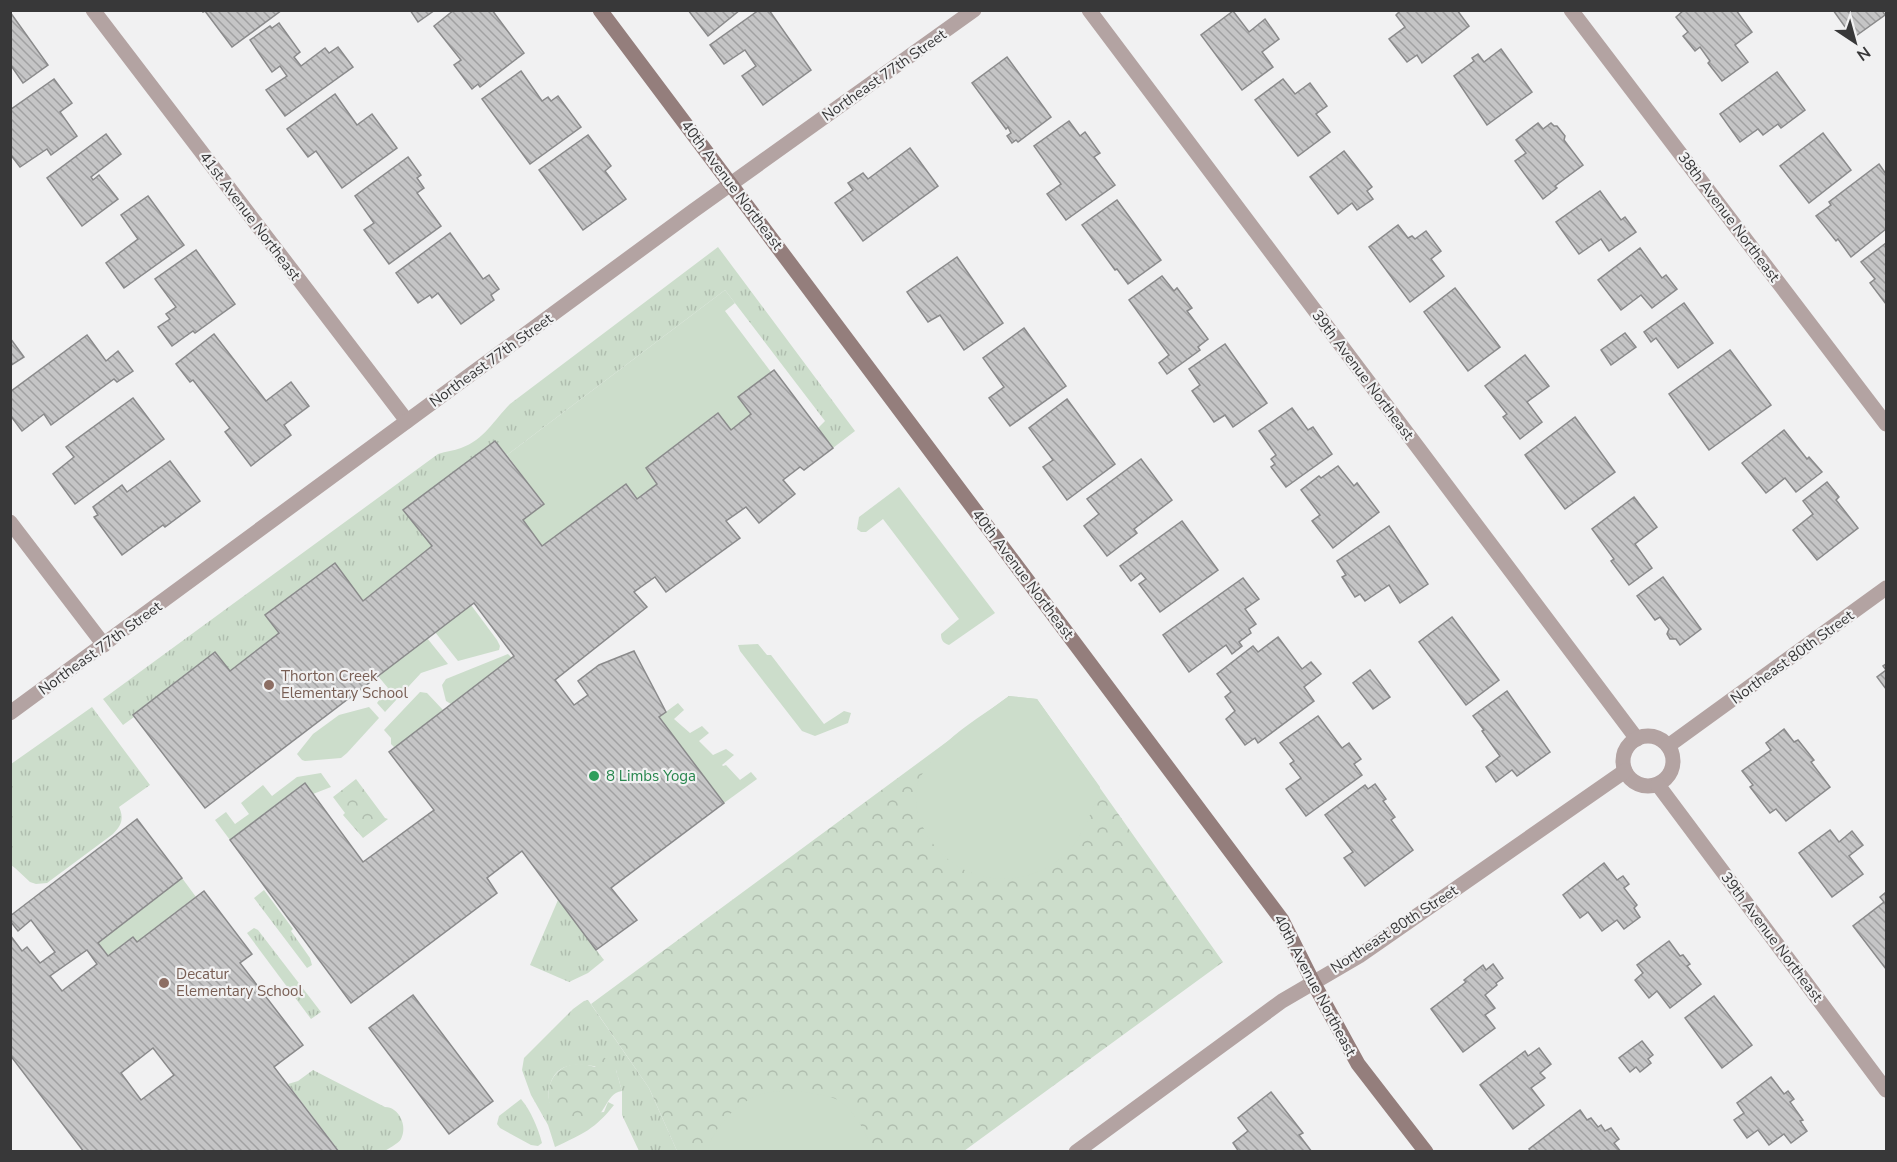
<svg xmlns="http://www.w3.org/2000/svg" width="1897" height="1162" font-family="'Nunito Sans',sans-serif">
<style>
.grass{fill:url(#grass-tufts)}
.forest{fill:url(#forest-crowns)}
.garden{fill:#ccddcb}
.building{fill:url(#building-back-hatch);stroke:#8a8a8b;stroke-width:1.5;fill-rule:evenodd}
.lines{fill:none;stroke-linecap:round;stroke-linejoin:round}
.street{stroke:#b3a3a2;stroke-width:15}
.secondary{stroke:#947e7c;stroke-width:15}
.education-dot{fill:#8d6e63;stroke:#f1f1f2;stroke-width:2}
.leisure-dot{fill:#2e9e5b;stroke:#f1f1f2;stroke-width:2}
.labels{text-anchor:middle;stroke-width:4.5;stroke-linejoin:round;paint-order:stroke}
.street-label{font-size:15px;fill:#383839;stroke:#f1f1f2}
.education-label{font-size:15px;fill:#785e54;stroke:#f1f1f2;text-anchor:start}
.leisure-label{font-size:15px;fill:#27864d;stroke:#f1f1f2;text-anchor:start}
</style>
<defs>
<pattern id="grass-tufts" width="24" height="20" patternUnits="userSpaceOnUse" patternTransform="scale(1.5)"><rect width="24" height="20" fill="#ccddcb"/><path d="M3 7l-1-3M5 7V3M7 7l1-3M15 17l-1-3M17 17v-4M19 17l1-3" fill="none" stroke="#b0beaf"/></pattern>
<pattern id="forest-crowns" width="20" height="18" patternUnits="userSpaceOnUse" patternTransform="scale(1.5)"><rect width="20" height="18" fill="#ccddcb"/><path d="M2 6a3 3 0 1 1 6 0M12 15a3 3 0 1 1 6 0" fill="none" stroke="#b0beaf"/></pattern>
<pattern id="building-back-hatch" width="6" height="6" patternUnits="userSpaceOnUse" patternTransform="scale(1.5)"><rect width="6" height="6" fill="#c5c5c6"/><path d="M-1 5l2 2M0 0l6 6M5-1l2 2" fill="none" stroke="#a1a1a2"/></pattern>
</defs>
<rect width="100%" height="100%" fill="#f1f1f2"/>
<g class="grass">
<path d="M718 247 855 431 833 448 818 428 825 421 725 290 507 455 495 441 403 510 432 546 363 601 335 564 265 615 279 633 230 671 215 652 133 715 134 717 123 725 103 699 438 454C446 451 454 451 461 448 484 440 494 420 510 404Z"/>
<path d="M92 707 150 785 119 807C124 818 122 825 113 834L47 883 36 884 30 882 15 868 11 865V764Z"/>
<path d="M264 890 293 929 291 931 310 958 312 965 307 968 254 898Z"/>
<path d="M558 900 604 960 588 973 569 982 530 965Z"/>
<path d="M254 928 258 930 321 1012 311 1019 247 933Z"/>
<path d="M588 1000 649 1088 677 1151H639L622 1115V1091L616 1070C593 1067 559 1054 550 1085 546 1097 550 1107 558 1116L604 1112 608 1102 614 1105C595 1129 583 1134 555 1147L548 1125 531 1095 522 1070 524 1058 573 1009 584 1001Z"/>
<path d="M313 1070 385 1107C399 1107 408 1126 401 1139 399 1143 387 1150 382 1152 373 1154 349 1152 339 1151L288 1084 298 1081Z"/>
<path d="M521 1099C531 1111 538 1128 542 1143L538 1146 531 1145 500 1128 497 1124 499 1116Z"/>
</g>
<g class="forest">
<path d="M1009 696 1037 699 1223 962 964 1151H677L649 1088 591 1004Z"/>
<path d="M356 779 385 818 388 819 363 838 343 815 345 813 333 797Z"/>
<path d="M603 1056 616 1070 622 1091C603 1093 607 1125 577 1124 532 1122 542 1048 595 1067Z"/>
</g>
<g class="garden">
<path d="M725 290 735 303 725 311 771 372 738 397 751 414 731 430 717 413 646 468 657 484 637 499 626 484 542 546 523 520 544 504 507 455Z"/>
<path d="M899 487 995 613 949 645C943 643 941 640 941 634L959 619 883 519 866 532H861L857 529 859 517Z"/>
<path d="M471 605 497 640 500 646 499 650 458 661 435 632Z"/>
<path d="M427 638 448 664 421 673 385 712 377 703 388 688 378 676Z"/>
<path d="M758 644 767 655H771L824 724 844 711 851 713 848 723 815 736 802 731 740 651 738 645Z"/>
<path d="M508 654 513 659 456 703 451 704 446 701 442 685 446 679Z"/>
<path d="M420 692 427 693 443 710 395 748 391 744V738L384 730Z"/>
<path d="M1009 696 1037 699 1100 787C1094 807 1082 838 1068 852 1024 895 953 885 925 831 917 816 913 799 918 782 920 776 926 769 930 763 935 756 940 747 947 742 965 725 989 711 1009 696Z"/>
<path d="M678 703 684 710 674 719 690 733 702 726 709 733 699 741 713 755 726 749 734 755 722 765 723 766 726 765 740 780 751 772 757 779 724 803 659 717Z"/>
<path d="M369 707 379 718 347 753 341 758 305 761 302 760 297 754 313 734 339 715Z"/>
<path d="M321 773 331 787 313 794 305 784 230 840 215 820 226 812 235 824 249 814 241 803 263 785 272 796 297 777Z"/>
<path d="M182 878 196 897 137 942 133 937 108 956 98 943Z"/>
<path d="M784 1090C799 1092 832 1093 844 1104 858 1116 866 1135 874 1151H708C712 1128 738 1102 761 1094 768 1092 777 1092 784 1090Z"/>
</g>
<g class="building">
<path d="M201 10H282L232 47 205 11 203 12Z"/>
<path d="M410 10H435L418 22Z"/>
<path d="M454 10H492L524 53 480 87 478 84 472 89 454 65 461 60 434 26Z"/>
<path d="M688 10H740L708 36Z"/>
<path d="M759 10H769L811 70 763 105 742 76 756 66 745 50 724 64 710 45Z"/>
<path d="M1401 10H1457L1469 26 1422 63 1417 55 1407 62 1389 39 1405 27 1396 15Z"/>
<path d="M1684 10H1736L1752 32 1735 45 1748 62 1722 81 1708 63 1710 61 1700 47 1695 51 1683 36 1688 32 1676 17Z"/>
<path d="M1833 10H1882L1885 15 1853 38Z"/>
<path d="M1233 11 1249 32 1265 19 1279 39 1262 52 1273 67 1242 90 1201 35Z"/>
<path d="M10 12 48 65 23 83 12 67 10 68Z"/>
<path d="M279 23 300 52 294 57 301 66 325 48 329 53 338 47 353 67 285 116 266 90 287 76 280 66 272 72 250 40 270 26 272 28Z"/>
<path d="M1501 49 1532 92 1487 125 1454 76 1474 61 1472 58 1478 54 1484 62Z"/>
<path d="M1007 57 1051 117 1018 142 1016 140 1012 143 1007 136 1011 133 1008 127 1006 129 972 83Z"/>
<path d="M521 71 542 101 548 97 551 101 558 96 581 127 530 164 482 99Z"/>
<path d="M1777 72 1805 110 1781 128 1778 124 1763 135 1758 129 1740 142 1720 114Z"/>
<path d="M54 79 72 103 60 112 77 136 51 155 47 149 20 167 10 154V110Z"/>
<path d="M1283 79 1295 94 1310 83 1327 106 1316 114 1330 132 1298 156 1255 100Z"/>
<path d="M335 94 357 125 372 114 397 148 342 188 316 151 308 157 287 129Z"/>
<path d="M1069 121 1080 136 1085 132 1100 153 1094 157 1115 185 1066 220 1047 194 1061 184 1034 146Z"/>
<path d="M1538 123 1543 129 1551 123 1554 126H1557L1565 136 1564 140 1583 165 1555 186 1557 188 1543 199 1515 161 1526 153 1516 140Z"/>
<path d="M1823 133 1851 170 1809 203 1780 166Z"/>
<path d="M106 134 121 154 91 177 93 180 99 175 118 199 82 226 47 178Z"/>
<path d="M588 135 611 166 605 171 626 199 583 230 539 170Z"/>
<path d="M910 148 938 186 863 241 835 203 853 190 848 183 863 173 868 179Z"/>
<path d="M1344 151 1372 187 1367 191 1373 199 1357 210 1352 203 1338 214 1310 177Z"/>
<path d="M408 157 421 175 417 178 424 188 417 193 441 226 389 264 364 230 374 223 355 196Z"/>
<path d="M1879 164 1886 174V229L1851 257 1838 239 1836 241 1816 216 1831 205 1829 202Z"/>
<path d="M1600 191 1621 220 1625 217 1636 232 1609 251 1601 239 1579 254 1556 222Z"/>
<path d="M148 196 184 245 124 288 106 263 138 239 121 215Z"/>
<path d="M1117 200 1161 260 1128 284 1117 269 1115 270 1082 225Z"/>
<path d="M1398 225 1408 238 1412 236 1415 239 1426 231 1441 251 1431 259 1444 276 1410 302 1369 247Z"/>
<path d="M450 233 483 279 489 275 499 289 491 295 494 300 461 324 438 293 432 298 430 295 418 303 396 273Z"/>
<path d="M1886 243V304L1870 283 1875 279 1861 262Z"/>
<path d="M1640 248 1662 278 1666 275 1677 289 1652 308 1641 295 1621 310 1598 280Z"/>
<path d="M196 250 235 304 195 333 193 331 172 346 158 327 170 319 166 314 176 307 155 279Z"/>
<path d="M957 257 1003 323 964 350 940 315 928 322 907 292Z"/>
<path d="M1162 276 1174 291 1177 288 1192 308 1187 311 1208 339 1198 347 1200 350 1167 374 1159 363 1169 355 1129 300Z"/>
<path d="M1455 288 1500 347 1468 371 1424 312Z"/>
<path d="M1684 303 1713 343 1678 368 1656 338 1651 342 1644 332Z"/>
<path d="M1024 328 1066 386 1010 426 989 398 1004 387 983 358Z"/>
<path d="M1625 333 1636 347 1611 365 1601 350Z"/>
<path d="M214 334 266 401 291 382 309 406 284 425 291 435 251 466 225 432 230 428 193 380 190 382 176 364Z"/>
<path d="M87 335 106 361 118 351 133 371 117 382 114 379 51 425 44 414 22 431 10 415V392Z"/>
<path d="M10 338 24 357 10 366Z"/>
<path d="M1225 344 1267 403 1233 427 1225 415 1214 422 1192 391 1200 385 1189 369Z"/>
<path d="M1730 350 1771 405 1709 450 1669 394Z"/>
<path d="M1525 355 1549 386 1527 402 1542 422 1520 439 1503 417 1507 414 1485 386Z"/>
<path d="M774 370 833 448 804 470 800 467 783 480 795 494 759 523 746 507 726 521 740 538 666 592 655 577 634 592 647 607 555 680 574 705 588 695 578 681 599 665 634 651 666 712 659 717 724 803 611 888 637 920 596 950 522 851 487 878 497 893 351 1003 230 840 305 783 363 862 434 810 389 752 514 656 474 603 205 808 133 715 215 652 230 671 279 633 265 615 335 563 363 601 432 546 403 510 495 441 544 504 523 520 542 546 626 484 637 499 657 484 646 468 718 413 731 430 751 414 738 397Z"/>
<path d="M133 398 164 439 75 504 53 474 74 457 66 447Z"/>
<path d="M1067 399 1115 464 1067 500 1043 467 1053 460 1029 428Z"/>
<path d="M1292 408 1308 430 1313 427 1332 454 1286 487 1271 467 1275 464 1271 459 1276 455 1259 431Z"/>
<path d="M1575 417 1615 472 1565 509 1525 455Z"/>
<path d="M1784 430 1807 459 1809 457 1822 472 1796 492 1785 478 1766 493 1742 463Z"/>
<path d="M1141 459 1172 500 1134 529 1137 533 1107 556 1084 526 1099 514 1087 499Z"/>
<path d="M170 461 200 501 165 527 163 525 122 555 94 517 98 515 93 507 122 485 127 492Z"/>
<path d="M1338 466 1354 486 1357 483 1379 512 1333 548 1312 521 1320 515 1301 490 1319 476 1321 478Z"/>
<path d="M1827 482 1839 497 1836 500 1858 528 1817 560 1793 530 1813 514 1803 501Z"/>
<path d="M1634 497 1657 527 1635 544 1652 568 1629 585 1611 561 1614 559 1592 529Z"/>
<path d="M1182 521 1218 570 1160 612 1139 584 1146 579 1141 573 1131 581 1120 566Z"/>
<path d="M1389 526 1428 584 1400 603 1389 585 1365 601 1360 594 1355 597 1342 577 1346 575 1337 561Z"/>
<path d="M1663 577 1701 629 1680 645 1676 639H1670L1667 634 1669 629 1660 617 1655 620 1637 596Z"/>
<path d="M1243 578 1259 599 1245 609 1256 624 1249 629 1251 633 1239 642 1242 646 1232 654 1226 645 1189 672 1163 635Z"/>
<path d="M1452 617 1499 680 1466 705 1419 642Z"/>
<path d="M1278 637 1302 669 1311 662 1321 674 1304 687 1314 701 1258 743 1255 738 1245 745 1226 719 1235 711 1225 697 1231 692 1217 674 1253 646 1258 652Z"/>
<path d="M1886 664V689L1877 677 1886 670 1883 666Z"/>
<path d="M1370 670 1390 697 1373 709 1353 683Z"/>
<path d="M1507 691 1550 752 1517 776 1512 770 1496 782 1486 767 1500 756 1482 731 1484 730 1473 716Z"/>
<path d="M1318 716 1342 748 1349 743 1361 759 1354 764 1362 775 1306 816 1286 789 1301 778 1290 764 1294 761 1280 743Z"/>
<path d="M1784 729 1794 742 1798 740 1814 760 1811 762 1830 787 1786 821 1776 809 1770 813 1750 787 1753 785 1742 771 1771 750 1766 743Z"/>
<path d="M1375 784 1386 799 1383 801 1395 817 1391 820 1413 850 1365 886 1344 858 1353 852 1325 815 1365 785 1368 789Z"/>
<path d="M137 819 182 878 98 943 108 956 133 937 137 942 204 891 252 954 240 963 303 1045 274 1067 339 1152H84L10 1055V935L22 951 27 947 40 963 55 952 31 920 18 931 10 921V916ZM87 950 97 964 62 991 50 976ZM153 1048 174 1075 141 1100 121 1073Z"/>
<path d="M1830 830 1839 842 1852 831 1863 845 1849 856 1863 874 1832 897 1799 853Z"/>
<path d="M1604 863 1617 880 1623 876 1629 884 1624 888 1637 905 1634 908 1640 917 1624 929 1617 920 1602 931 1588 912 1580 918 1563 895Z"/>
<path d="M1886 892V969L1853 926 1884 902 1880 897Z"/>
<path d="M1669 941 1680 956 1683 955 1690 964 1687 966 1701 984 1670 1008 1657 991 1649 998 1635 980 1643 973 1637 965Z"/>
<path d="M1493 964 1503 978 1496 983 1497 985 1485 995 1495 1008 1485 1015 1495 1028 1463 1052 1431 1009 1466 982 1464 980 1483 965 1486 970Z"/>
<path d="M413 995 493 1101 449 1134 369 1028Z"/>
<path d="M1714 996 1752 1045 1722 1068 1685 1018Z"/>
<path d="M1642 1041 1653 1055 1648 1059 1651 1063 1640 1072 1636 1067 1630 1072 1619 1058Z"/>
<path d="M1539 1048 1551 1064 1540 1073 1545 1078 1531 1088 1544 1105 1513 1129 1480 1085 1525 1051 1528 1056Z"/>
<path d="M1771 1077 1784 1094 1788 1091 1794 1099 1790 1102 1803 1120 1800 1121 1807 1131 1791 1143 1784 1134 1769 1145 1758 1130 1747 1138 1734 1120 1744 1113 1737 1103Z"/>
<path d="M1271 1092 1303 1133 1299 1135 1312 1152H1239L1233 1143 1248 1131 1238 1118Z"/>
<path d="M1580 1110 1587 1120 1591 1118 1598 1127 1601 1125 1605 1131 1611 1128 1619 1139 1614 1143 1621 1152H1531L1529 1149Z"/>
</g>
<g class="lines">
<g class="street">
<path d="M93 10 407 421"/>
<path d="M1089 10 1637 739"/>
<path d="M1571 10 1886 424"/>
<path d="M10 522 104 645"/>
<path d="M10 713 693 211 974 10"/>
<circle cx="1648" cy="761" r="25"/>
<path d="M1668 746 1886 588"/>
<path d="M1658 785 1886 1090"/>
<path d="M1076 1152 1282 1001 1359 956 1625 771"/>
</g>
<path class="secondary" d="M600 10 1282 920 1313 982 1358 1064 1426 1152"/>
</g>
<g class="education-dot">
<circle cx="269" cy="685" r="6"/>
<circle cx="164" cy="983" r="6"/>
</g>
<circle class="leisure-dot" cx="594" cy="776" r="6"/>
<g class="labels">
<g class="street-label">
<text transform="translate(884 75) rotate(-35)" y="5">Northeast 77th Street</text>
<text transform="translate(732 185) rotate(53)" y="5">40th Avenue Northeast</text>
<text transform="translate(250 216) rotate(53)" y="5">41st Avenue Northeast</text>
<text transform="translate(1729 217) rotate(53)" y="5">38th Avenue Northeast</text>
<text transform="translate(491 360) rotate(-36)" y="5">Northeast 77th Street</text>
<text transform="translate(1363 375) rotate(53)" y="5">39th Avenue Northeast</text>
<text transform="translate(1023 574) rotate(53)" y="5">40th Avenue Northeast</text>
<text transform="translate(100 648) rotate(-36)" y="5">Northeast 77th Street</text>
<text transform="translate(1792 657) rotate(-36)" y="5">Northeast 80th Street</text>
<text transform="translate(1394 929) rotate(-33)" y="5">Northeast 80th Street</text>
<text transform="translate(1772 937) rotate(53)" y="5">39th Avenue Northeast</text>
<text transform="translate(1315 985) rotate(62)" y="5">40th Avenue Northeast</text>
</g>
<g class="education-label">
<text x="281" y="681">Thorton Creek<tspan x="281" dy="17">Elementary School</tspan></text>
<text x="176" y="979">Decatur<tspan x="176" dy="17">Elementary School</tspan></text>
</g>
<g class="leisure-label">
<text x="606" y="781">8 Limbs Yoga</text>
</g>
</g>
<rect width="1897" height="1162" fill="none" stroke="#383839" stroke-width="24"/>
<g transform="translate(1855 42) rotate(144)" stroke="#f1f1f2" stroke-width="4.5" paint-order="stroke">
<path d="M0-4.5L10 22L0 15L-10 22Z" fill="#383839"/>
<text y="-9" font-size="16" font-weight="bold" text-anchor="middle" fill="#383839">N</text>
</g>
</svg>
